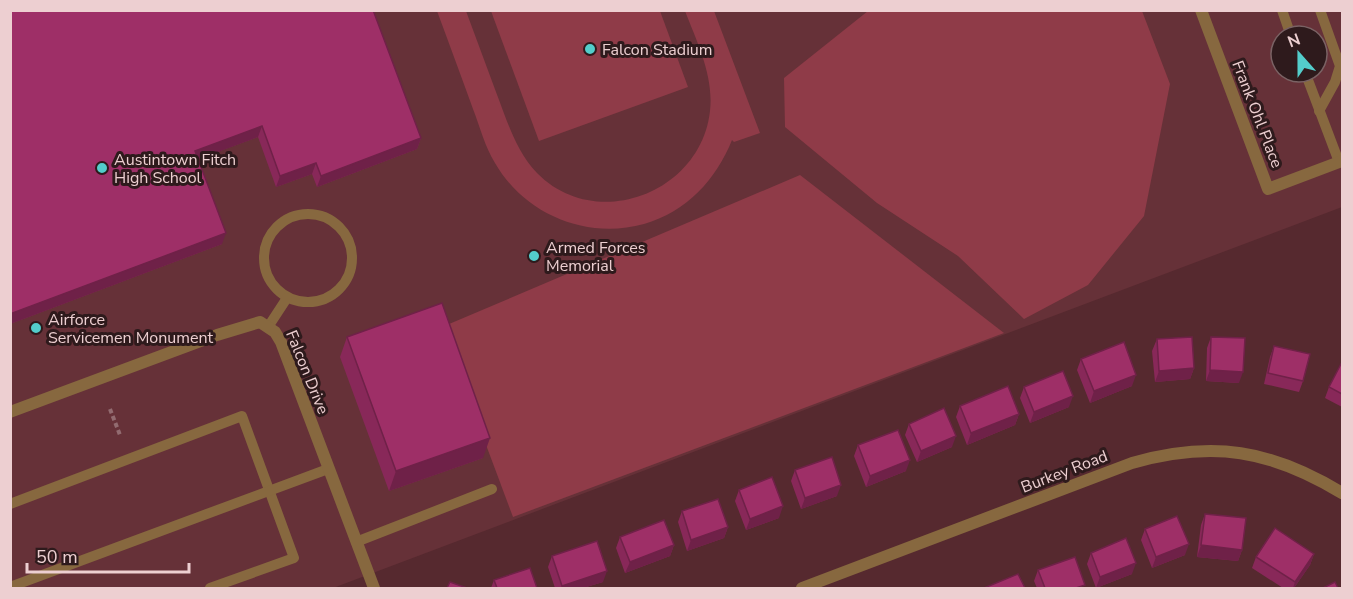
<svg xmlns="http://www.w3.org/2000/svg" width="1353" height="599" font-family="'Nunito Sans',sans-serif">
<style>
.built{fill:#663138;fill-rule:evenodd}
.green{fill:#8f3b48}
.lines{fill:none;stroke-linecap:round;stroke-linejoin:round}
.path{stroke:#926b70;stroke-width:4;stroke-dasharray:4.5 3;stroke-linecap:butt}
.lane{stroke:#87683f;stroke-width:10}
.street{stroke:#87683f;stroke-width:12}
.wall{fill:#882859}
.shaded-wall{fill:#6f2148}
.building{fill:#9e2f67;stroke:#6f2148;stroke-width:1.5}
.poi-dot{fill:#53cdcb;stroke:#2e1a1c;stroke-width:2}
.labels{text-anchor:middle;stroke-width:6;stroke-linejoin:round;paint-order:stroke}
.poi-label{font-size:16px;fill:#edcfd1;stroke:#2e1a1c;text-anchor:start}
.street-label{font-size:16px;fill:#edcfd1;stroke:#2e1a1c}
</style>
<rect width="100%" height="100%" fill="#56292f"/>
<path class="built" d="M10 11H1342V207L333 588H11ZM1281 36H1317V72H1281Z"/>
<g class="green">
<path d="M437 11H466C476 38 486 65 496 92 507 120 515 150 537 173 596 233 701 193 710 111 714 76 697 42 685 11H714L760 133 734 142 732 140C716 180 686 212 644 224 587 240 525 215 495 163 485 147 480 127 473 109 461 76 449 43 437 11Z"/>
<path d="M491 11H660L688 87 539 141Z"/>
<path d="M1142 11 1170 84 1144 216 1088 285 1024 319 958 256 877 203 785 127 784 78 868 11Z"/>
<path d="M800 175 1004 333 513 517 442 327Z"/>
</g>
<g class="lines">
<path class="path" d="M110 409 120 435"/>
<g class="lane">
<path d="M1282 10 1291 36"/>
<path d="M1305 72 1339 162"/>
<path d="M1319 111 1335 82 1340 66 1320 10"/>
<circle cx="308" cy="258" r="44"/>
<path d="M268 327 287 298"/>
<path d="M10 504 242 416 294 558 210 588"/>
<path d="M356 542 492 489"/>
<path d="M10 587 328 469"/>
</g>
<g class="street">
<path d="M1201 10 1268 189 1342 161"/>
<path d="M10 412 217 335 260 322 275 332 281 342 374 588"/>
<path d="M802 588 1132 463C1213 440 1271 450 1342 493"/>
</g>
</g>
<g class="wall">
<path d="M10 10 421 138 417 149 317 187 312 174 276 187 258 137 198 159 222 244 10 324Z"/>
<path d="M347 337 483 458 389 491 340 357Z"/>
<path d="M1211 337 1239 383 1206 381 1207 348Z"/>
<path d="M1157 339 1194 368 1190 379 1155 382 1152 351Z"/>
<path d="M1274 346 1303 381 1299 392 1264 384 1270 357Z"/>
<path d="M1081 359 1132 386 1090 403 1077 370Z"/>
<path d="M1342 362V407L1325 398 1329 387Z"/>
<path d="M1024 387 1069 407 1030 423 1020 398Z"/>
<path d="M960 406 1019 414 1015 425 967 445 956 417Z"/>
<path d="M909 424 952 447 917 462 905 435Z"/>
<path d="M858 445 906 471 866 487 854 456Z"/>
<path d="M795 470 837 496 801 509 791 481Z"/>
<path d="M739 490 779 518 746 530 735 501Z"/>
<path d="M682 511 728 527 724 538 687 551 678 522Z"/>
<path d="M1205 514 1242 550 1238 561 1197 557 1201 525Z"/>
<path d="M1145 529 1185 555 1152 568 1141 540Z"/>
<path d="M620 537 674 545 670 556 625 573 616 548Z"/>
<path d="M1091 553 1132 574 1096 588 1087 564Z"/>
<path d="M1314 554 1310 565 1294 588H1283L1252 568 1256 557Z"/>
<path d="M552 556 603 582 583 588H555L548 567Z"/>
<path d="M1038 570 1083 588H1037L1034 581Z"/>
<path d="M494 580 537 588H491Z"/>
</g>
<g class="shaded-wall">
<path d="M262 126 258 137 191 162 195 151Z"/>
<path d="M421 138 417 149 317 187 321 176Z"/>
<path d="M316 163 312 174 276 187 280 176Z"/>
<path d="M226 233 222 244 10 324V314Z"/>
<path d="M1194 368 1190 379 1155 382 1159 371Z"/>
<path d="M1210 370 1243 372 1239 383 1206 381Z"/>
<path d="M1136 375 1132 386 1090 403 1094 391Z"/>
<path d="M1073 396 1069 407 1030 423 1034 412Z"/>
<path d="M1019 414 1015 425 967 445 971 433Z"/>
<path d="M956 436 952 447 917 462 921 451Z"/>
<path d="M490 438 483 458 389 491 396 471Z"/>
<path d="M910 460 906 471 866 487 870 476Z"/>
<path d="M841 485 837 496 801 509 805 498Z"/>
<path d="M783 506 779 518 746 530 750 519Z"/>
<path d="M728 527 724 538 687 551 691 540Z"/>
<path d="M1189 544 1185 555 1152 568 1156 557Z"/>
<path d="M674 545 670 556 625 573 630 562Z"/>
<path d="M1201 545 1242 550 1238 561 1197 557Z"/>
<path d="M1314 554 1310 565 1294 588H1293L1295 582Z"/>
<path d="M1136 563 1132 574 1096 588 1100 577Z"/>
<path d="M607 571 603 582 583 588H561L562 586Z"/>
</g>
<g class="building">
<path d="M10 10H373L421 138 321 176 316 163 280 176 262 126 195 151 226 233 10 314Z"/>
<path d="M442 303 490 438 396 471 347 337Z"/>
<path d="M1192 337 1194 368 1159 371 1157 339Z"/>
<path d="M1211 337 1245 338 1243 372 1210 370Z"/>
<path d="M1124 342 1136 375 1094 391 1081 359Z"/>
<path d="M1274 346 1310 354 1303 381 1268 373Z"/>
<path d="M1342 362V394L1329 387Z"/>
<path d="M1063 371 1073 396 1034 412 1024 387Z"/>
<path d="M1008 386 1019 414 971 433 960 406Z"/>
<path d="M944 408 956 436 921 451 909 424Z"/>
<path d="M898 430 910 460 870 476 858 445Z"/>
<path d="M832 457 841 485 805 498 795 470Z"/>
<path d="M772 477 783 506 750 519 739 490Z"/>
<path d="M718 499 728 527 691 540 682 511Z"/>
<path d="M1205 514 1246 518 1242 550 1201 545Z"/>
<path d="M1177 516 1189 544 1156 557 1145 529Z"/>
<path d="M664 520 674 545 630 562 620 537Z"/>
<path d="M1275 528 1314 554 1295 582 1256 557Z"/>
<path d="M1126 538 1136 563 1100 577 1091 553Z"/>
<path d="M597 541 607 571 562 586 552 556Z"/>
<path d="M1075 557 1085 585 1076 588H1045L1038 570Z"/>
<path d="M530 568 537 588H497L494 580Z"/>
<path d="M1018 574 1025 588H984Z"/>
<path d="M450 582 467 588H447Z"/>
<path d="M1335 582 1338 588H1323Z"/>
</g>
<g class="poi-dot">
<circle cx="590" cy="49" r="6"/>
<circle cx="102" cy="168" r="6"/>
<circle cx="534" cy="256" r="6"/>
<circle cx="36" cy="328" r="6"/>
</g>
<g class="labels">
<g class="poi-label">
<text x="602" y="55">Falcon Stadium</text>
<text x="114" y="165">Austintown Fitch<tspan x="114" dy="18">High School</tspan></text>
<text x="546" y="253">Armed Forces<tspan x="546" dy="18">Memorial</tspan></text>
<text x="48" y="325">Airforce<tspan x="48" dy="18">Servicemen Monument</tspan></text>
</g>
<g class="street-label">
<text transform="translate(1258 114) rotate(69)" y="6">Frank Ohl Place</text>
<text transform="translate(308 372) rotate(68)" y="6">Falcon Drive</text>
<text transform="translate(1064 471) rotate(-21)" y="6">Burkey Road</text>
</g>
</g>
<rect width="1353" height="599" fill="none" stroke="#edcfd1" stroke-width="24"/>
<g transform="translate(1299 54) rotate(339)"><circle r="28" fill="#2e1a1c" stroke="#7a6264" stroke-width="1.5"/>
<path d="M0-4.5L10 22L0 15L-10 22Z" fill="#53cdcb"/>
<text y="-9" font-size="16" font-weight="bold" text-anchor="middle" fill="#edcfd1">N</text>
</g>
<path d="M27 563v9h162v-9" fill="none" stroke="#edcfd1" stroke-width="3"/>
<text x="36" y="563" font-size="18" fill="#edcfd1" stroke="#2e1a1c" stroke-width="4.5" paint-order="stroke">50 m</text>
</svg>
